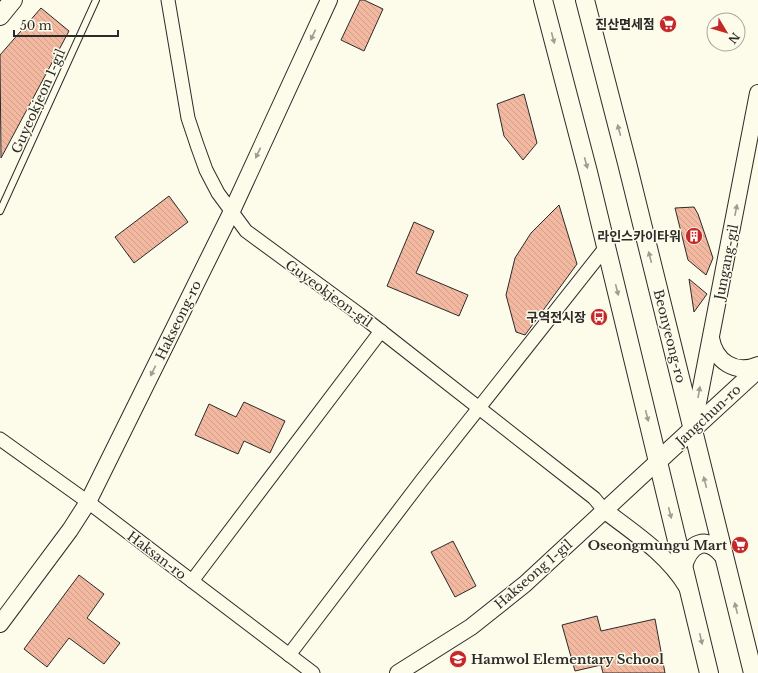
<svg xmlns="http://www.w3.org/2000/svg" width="758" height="673" font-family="'Libre Baskerville','Noto Sans KR',serif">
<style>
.building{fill:url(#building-back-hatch);stroke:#2b2b2b}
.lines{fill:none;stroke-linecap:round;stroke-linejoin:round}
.service-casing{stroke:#2b2b2b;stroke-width:8}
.minor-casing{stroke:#2b2b2b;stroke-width:15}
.tertiary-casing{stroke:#2b2b2b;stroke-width:18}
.secondary-casing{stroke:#2b2b2b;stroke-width:20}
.service{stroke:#fdfbea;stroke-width:6}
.minor{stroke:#fdfbea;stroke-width:13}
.tertiary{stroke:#fdfbea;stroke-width:16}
.secondary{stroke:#fdfbea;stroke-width:18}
.oneway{fill:#9e9d94}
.labels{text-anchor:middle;stroke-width:3;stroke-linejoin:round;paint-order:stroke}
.poi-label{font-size:13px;font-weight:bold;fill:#2b2b2b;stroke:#fdfbea;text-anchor:end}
.street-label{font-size:13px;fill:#2b2b2b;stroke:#fdfbea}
</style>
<defs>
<pattern id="building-back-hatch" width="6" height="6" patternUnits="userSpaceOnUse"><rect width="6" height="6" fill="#f2b8a0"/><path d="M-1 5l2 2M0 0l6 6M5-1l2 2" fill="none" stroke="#d09e8a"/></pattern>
</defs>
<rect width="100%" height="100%" fill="#fdfbea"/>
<g class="building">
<path d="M360 0H364L383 9 364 51 341 40Z"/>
<path d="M41 8 69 31 1 158 0 55Z"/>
<path d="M524 94 537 143 523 160 504 136 497 104Z"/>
<path d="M169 196 188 222 134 263 115 237Z"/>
<path d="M559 205 577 264 525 335 516 332 506 295 515 258 531 233Z"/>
<path d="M694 207 698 214 713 258 706 275 688 260 675 208Z"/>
<path d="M414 222 434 231 416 273 468 295 459 316 387 286Z"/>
<path d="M689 279 707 294 694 312Z"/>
<path d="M244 402 285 421 270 453 244 441 238 454 195 435 209 404 236 417Z"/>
<path d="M453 541 476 586 455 597 431 552Z"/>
<path d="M79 575 104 594 87 618 120 643 104 664 69 638 47 667 24 649Z"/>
<path d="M597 616 601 631 655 619 665 673H603L601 665 575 671 562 625Z"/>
</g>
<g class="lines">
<defs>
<path id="service" d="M0 211 96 0"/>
<g id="minor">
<path d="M168 0 188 118 197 145 206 170 218 193 246 231 359 314 594 498 604 510"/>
<path d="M0 439 88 502 313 673"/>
<path d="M192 581 381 331"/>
<path d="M289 655 422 480 606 247"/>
</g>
<g id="tertiary">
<path d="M711 338C715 361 735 375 758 365"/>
<path d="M693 429 758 93"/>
<path d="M604 510C634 533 667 554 687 587"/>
<path d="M0 624 70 530 88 502 231 213 329 0"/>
<path d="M398 673 471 627 525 584 658 461"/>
</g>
<g id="secondary">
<path d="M543 0 588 172 709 673"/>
<path d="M585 0 627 163 753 673"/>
<path d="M0 16 13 0"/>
<path d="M658 461 758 369"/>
<path d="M683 566C690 543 706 535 723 555"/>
</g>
</defs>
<use href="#service" class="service-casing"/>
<use href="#minor" class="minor-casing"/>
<use href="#tertiary" class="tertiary-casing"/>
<use href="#secondary" class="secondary-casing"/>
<use href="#service" class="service"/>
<use href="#minor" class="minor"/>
<use href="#tertiary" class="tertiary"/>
<use href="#secondary" class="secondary"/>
</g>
<defs><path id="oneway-solid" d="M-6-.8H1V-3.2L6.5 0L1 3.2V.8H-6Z"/></defs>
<g class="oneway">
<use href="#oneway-solid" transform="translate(313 35) rotate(115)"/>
<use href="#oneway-solid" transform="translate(553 38) rotate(75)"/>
<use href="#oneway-solid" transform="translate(619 130) rotate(-105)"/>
<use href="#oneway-solid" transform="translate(258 153) rotate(115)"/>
<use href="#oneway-solid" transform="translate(586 163) rotate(75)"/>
<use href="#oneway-solid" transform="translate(736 210) rotate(-79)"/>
<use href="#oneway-solid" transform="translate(650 257) rotate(-104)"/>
<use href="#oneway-solid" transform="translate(617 290) rotate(76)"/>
<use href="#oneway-solid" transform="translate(153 371) rotate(116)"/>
<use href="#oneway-solid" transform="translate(699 392) rotate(-80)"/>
<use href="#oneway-solid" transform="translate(647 416) rotate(76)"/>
<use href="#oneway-solid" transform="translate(705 482) rotate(-104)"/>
<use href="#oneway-solid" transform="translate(670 513) rotate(76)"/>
<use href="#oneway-solid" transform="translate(736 608) rotate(-104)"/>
<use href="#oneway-solid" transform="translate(701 639) rotate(77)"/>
</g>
<defs>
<symbol id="supermarket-disc" viewBox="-11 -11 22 22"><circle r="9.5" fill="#c62828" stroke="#fdfbea"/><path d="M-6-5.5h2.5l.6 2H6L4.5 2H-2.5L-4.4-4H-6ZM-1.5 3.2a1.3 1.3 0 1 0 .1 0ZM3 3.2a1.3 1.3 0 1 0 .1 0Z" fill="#fff"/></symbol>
<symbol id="building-disc" viewBox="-11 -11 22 22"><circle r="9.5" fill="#c62828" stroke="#fdfbea"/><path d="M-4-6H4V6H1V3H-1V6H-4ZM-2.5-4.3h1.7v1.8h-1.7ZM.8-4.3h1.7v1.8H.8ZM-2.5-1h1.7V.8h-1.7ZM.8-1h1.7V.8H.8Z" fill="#fff"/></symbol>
<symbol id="bus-disc" viewBox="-11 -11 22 22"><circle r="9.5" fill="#c62828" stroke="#fdfbea"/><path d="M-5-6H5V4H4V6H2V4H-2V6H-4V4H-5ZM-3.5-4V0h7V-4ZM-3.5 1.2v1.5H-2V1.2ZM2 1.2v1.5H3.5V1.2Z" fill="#fff"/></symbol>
<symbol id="school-disc" viewBox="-11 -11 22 22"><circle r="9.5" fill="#c62828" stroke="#fdfbea"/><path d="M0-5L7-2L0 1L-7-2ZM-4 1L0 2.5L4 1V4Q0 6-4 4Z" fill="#fff"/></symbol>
</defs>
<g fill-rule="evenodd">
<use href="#supermarket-disc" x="658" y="14" width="20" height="20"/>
<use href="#building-disc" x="684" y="226" width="20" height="20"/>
<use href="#bus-disc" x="589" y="307" width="20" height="20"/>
<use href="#supermarket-disc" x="730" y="535" width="20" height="20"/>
<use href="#school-disc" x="448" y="649" width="20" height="20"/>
</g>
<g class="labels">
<g class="poi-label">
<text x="655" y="29">진산면세점</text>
<text x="681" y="241">라인스카이타워</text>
<text x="586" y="322">구역전시장</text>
<text x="727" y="550">Oseongmungu Mart</text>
<text x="471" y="664" text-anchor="start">Hamwol Elementary School</text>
</g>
<g class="street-label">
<text transform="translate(38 101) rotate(-66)" y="5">Guyeokjeon 1-gil</text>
<text transform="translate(726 262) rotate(-79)" y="5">Jungang-gil</text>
<text transform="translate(329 293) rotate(36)" y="5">Guyeokjeon-gil</text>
<text transform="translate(178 320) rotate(-64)" y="5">Hakseong-ro</text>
<text transform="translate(670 336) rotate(76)" y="5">Beonyeong-ro</text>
<text transform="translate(708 415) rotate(-43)" y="5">Jangchun-ro</text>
<text transform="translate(157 555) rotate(37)" y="5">Haksan-ro</text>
<text transform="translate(533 574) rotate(-41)" y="5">Hakseong 1-gil</text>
</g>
</g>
<g transform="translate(726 32) rotate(128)"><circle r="19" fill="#fdfbea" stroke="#a9a89e"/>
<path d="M0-3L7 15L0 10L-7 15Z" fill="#c62828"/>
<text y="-6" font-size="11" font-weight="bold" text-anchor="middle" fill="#2b2b2b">N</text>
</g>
<path d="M14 30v6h104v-6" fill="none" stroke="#2b2b2b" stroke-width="2"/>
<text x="20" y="30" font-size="12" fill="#2b2b2b" stroke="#fdfbea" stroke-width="3" paint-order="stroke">50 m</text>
</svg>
